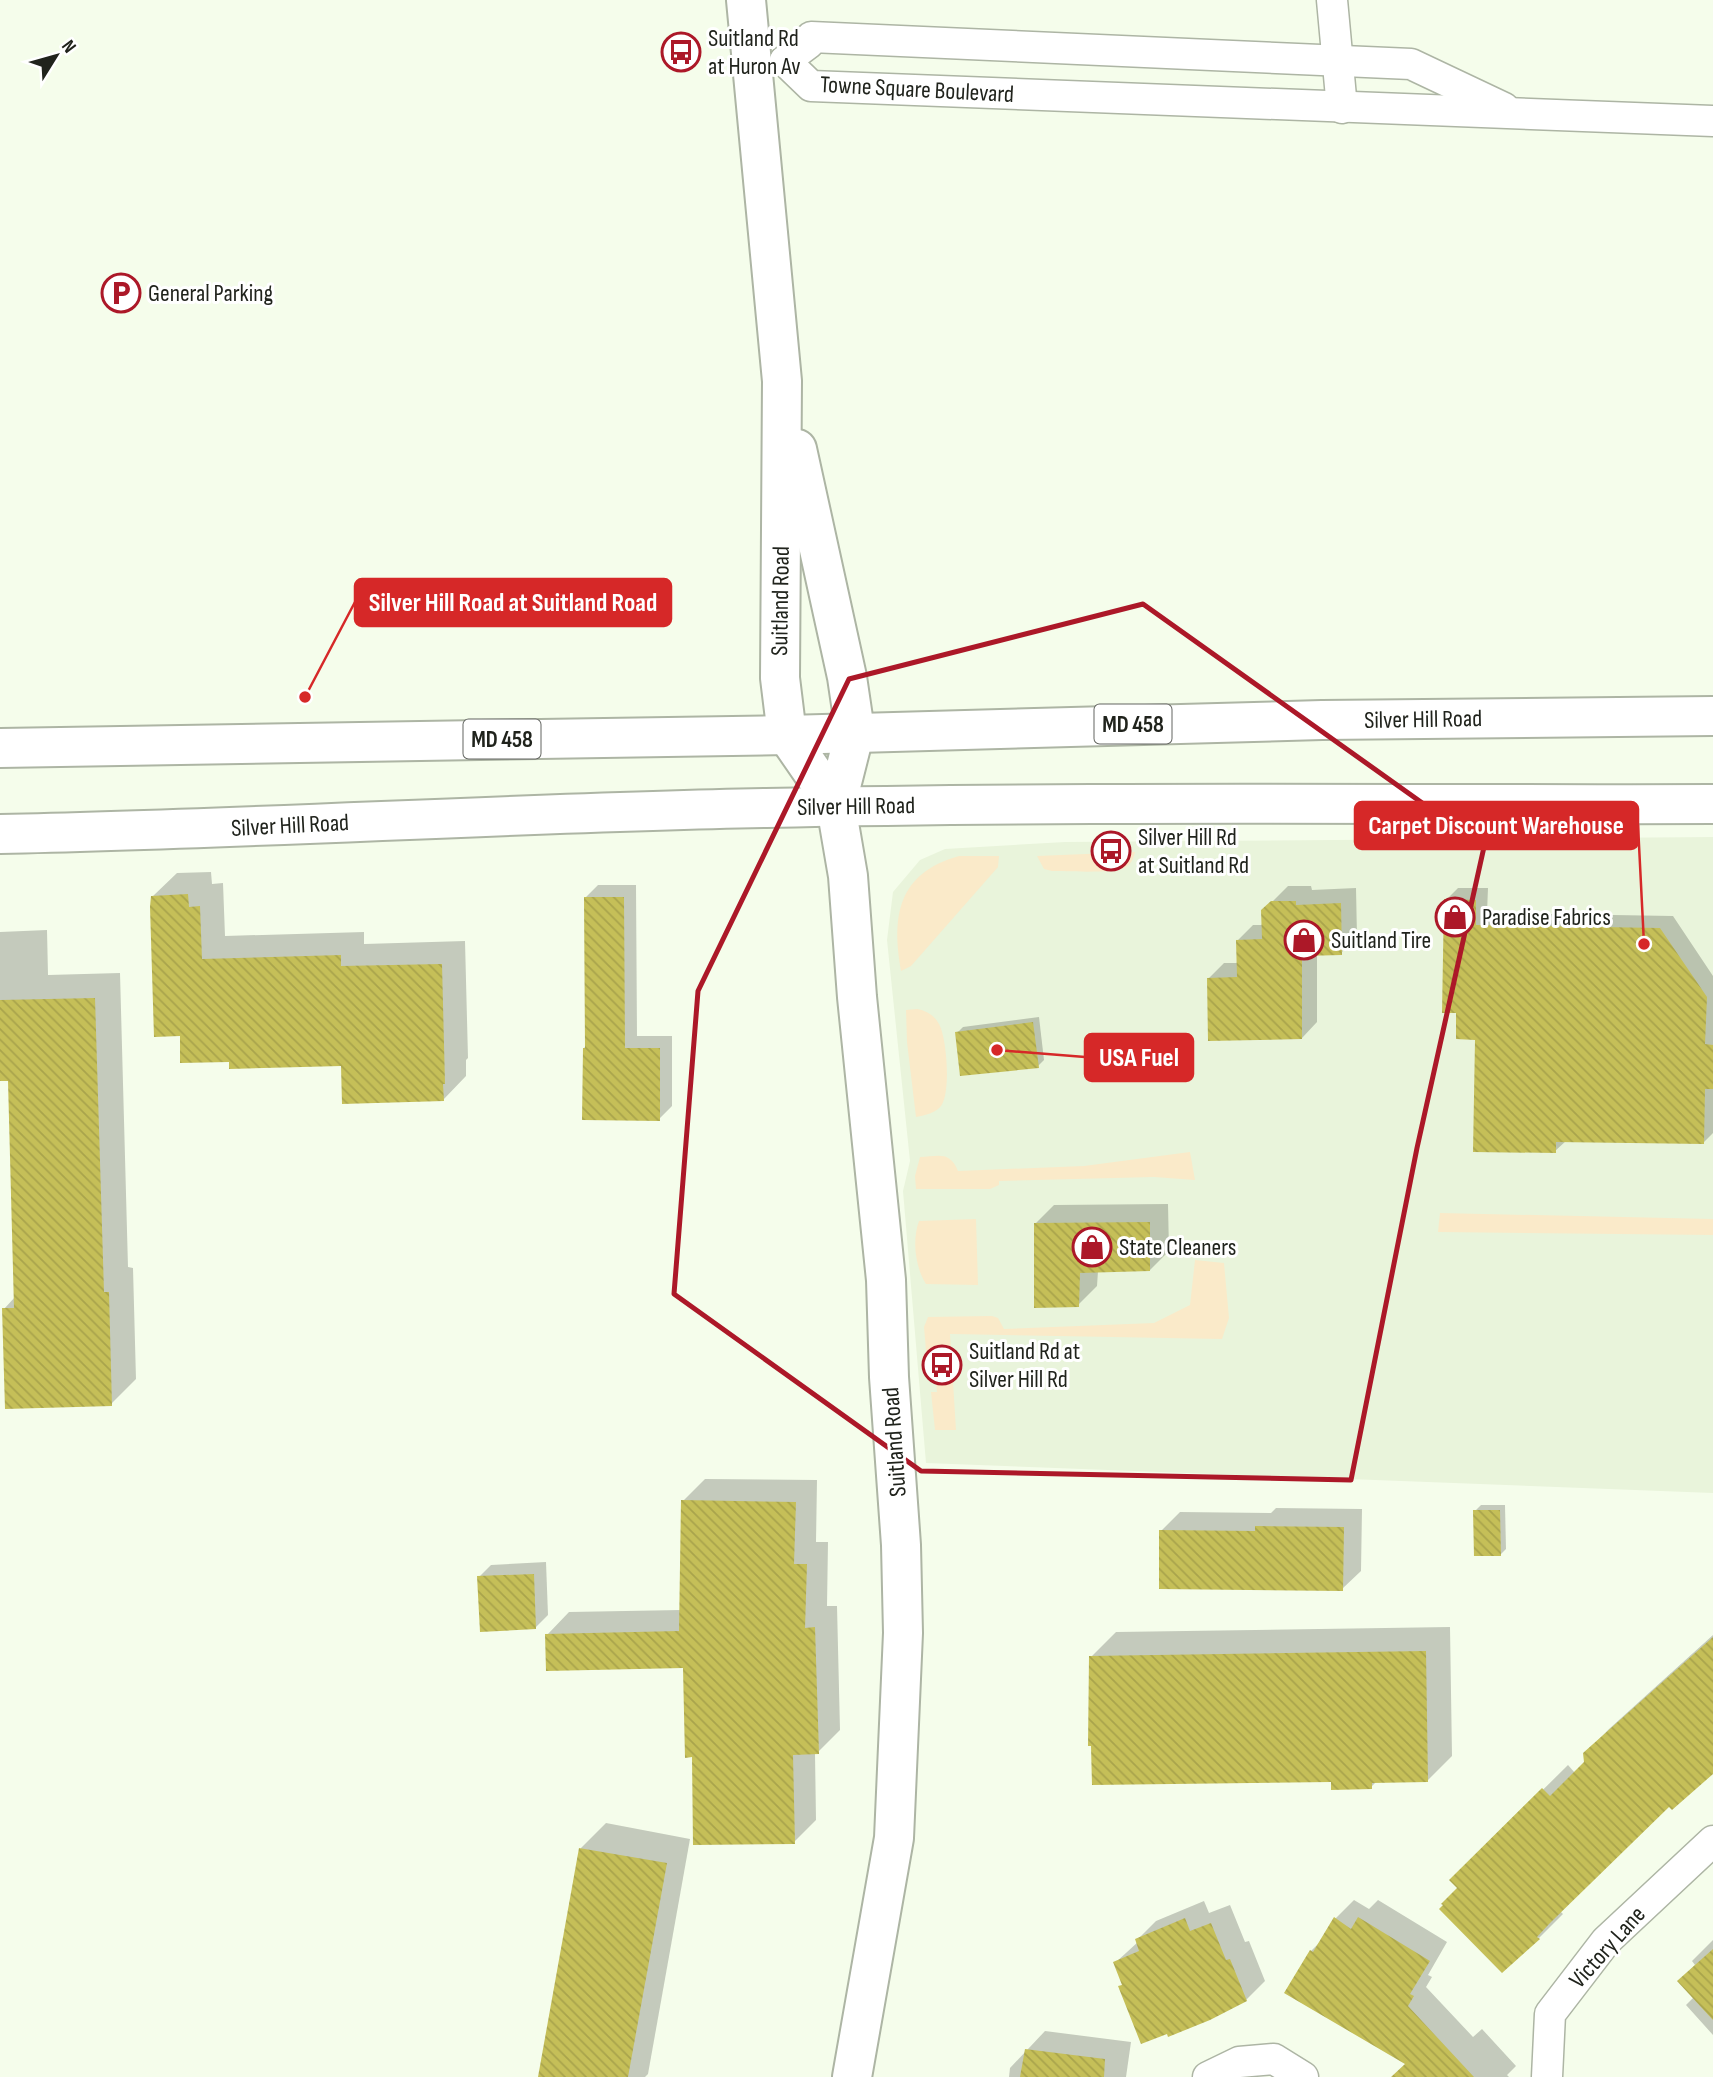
<svg xmlns="http://www.w3.org/2000/svg" width="1713" height="2077" font-family="'Sofia Sans Condensed',sans-serif">
<style>
.built{fill:#e9f4db}
.grass{fill:#faeac9}
.shadow{fill:#0003}
.building{fill:url(#building-back-hatch)}
.lines{fill:none;stroke-linecap:round;stroke-linejoin:round}
.street-casing{stroke:#adb5a4;stroke-width:33}
.secondary-casing{stroke:#adb5a4;stroke-width:42}
.primary-casing{stroke:#adb5a4;stroke-width:42}
.street{stroke:#fff;stroke-width:30}
.secondary{stroke:#fff;stroke-width:38}
.primary{stroke:#fff;stroke-width:38}
.marked{fill:none;stroke:#ac1828;stroke-width:5;stroke-linejoin:round}
.labels{text-anchor:middle;stroke-width:6;stroke-linejoin:round;paint-order:stroke}
.shield{fill:#fff;stroke:#636560;stroke-width:2}
.shield-label{font-size:23px;font-weight:bold;fill:#20231c}
.poi-label{font-size:24px;fill:#20231c;stroke:#fff;text-anchor:start}
.street-label{font-size:24px;fill:#20231c;stroke:#fff}
.leader{fill:none;stroke:#d62828;stroke-width:2.5}
.callout-dot{fill:#d62828;stroke:#fff;stroke-width:2.5}
.callout{fill:#d62828;stroke:#d62828;stroke-width:2.5}
.callout-label{font-size:26px;text-anchor:middle;font-weight:bold;fill:#fff}
</style>
<defs>
<pattern id="building-back-hatch" width="6" height="6" patternUnits="userSpaceOnUse" patternTransform="scale(1.75)"><rect width="6" height="6" fill="#c5bf58"/><path d="M-1 5l2 2M0 0l6 6M5-1l2 2" fill="none" stroke="#a9a44c"/></pattern>
</defs>
<rect width="100%" height="100%" fill="#f5fdeb"/>
<path class="built" d="M1713 837V1493L926 1463 903 1191 910 1161 887 940 893 892 920 860 945 849 1065 842Z"/>
<g class="grass">
<path d="M1135 852C1133 859 1132 863 1126 867 1115 874 1067 871 1052 871L1044 869 1037 856Z"/>
<path d="M959 856H999L998 867 911 966 901 971C891 916 898 873 959 856Z"/>
<path d="M917 1009C927 1011 934 1015 939 1024 947 1038 951 1093 941 1106 935 1113 926 1115 916 1117L907 1042 906 1010Z"/>
<path d="M1190 1152 1195 1180 1154 1177 999 1181V1185L990 1189H916L915 1176 920 1157C939 1156 950 1151 958 1171L1084 1166Z"/>
<path d="M1440 1213 1713 1219V1235L1438 1232Z"/>
<path d="M976 1219 978 1285 926 1284C915 1267 912 1240 919 1221Z"/>
<path d="M1195 1260 1224 1263 1229 1318 1222 1339 950 1334 956 1430H935L931 1392H937L934 1362H927L924 1327 928 1317 992 1316 998 1318 1004 1329 1154 1323 1190 1305Z"/>
</g>
<g class="shadow">
<path d="M211 872 212 884 223 883 225 936 364 932V944L465 941 468 1058 466 1060V1076L443 1100 343 1064 231 1060 181 1034 153 896 177 873Z"/>
<path d="M598 885H636L637 1036H672V1106L659 1119 584 1048 587 1045 585 898Z"/>
<path d="M1288 886H1311L1312 890 1356 888 1357 937 1341 953 1317 954V1022L1302 1038 1209 978 1224 963H1239L1238 940 1253 925H1263V911Z"/>
<path d="M1458 888H1488L1487 913 1673 916 1713 976V1133L1703 1143 1566 1141 1555 1151 1458 1011 1446 900Z"/>
<path d="M47 930 48 975 120 973 128 1267 133 1268 136 1379 111 1404 4 1309 15 1297 9 1079H0V932Z"/>
<path d="M1039 1017 1044 1060 1038 1066 957 1033 963 1027Z"/>
<path d="M1168 1204 1169 1251 1150 1270 1098 1271 1097 1286 1078 1305 1035 1224 1054 1205Z"/>
<path d="M705 1479 817 1480 816 1542H828L827 1606H837L840 1730 818 1752 815 1753 816 1820 794 1842 693 1756 684 1667 547 1635 569 1612 681 1610 683 1501Z"/>
<path d="M1481 1505H1505L1506 1549 1500 1555 1475 1511Z"/>
<path d="M1276 1508 1362 1509 1361 1571 1342 1589 1161 1531 1180 1512 1271 1513Z"/>
<path d="M546 1562 548 1615 536 1627 479 1577 491 1565Z"/>
<path d="M1450 1627 1452 1756 1427 1781H1377L1371 1787 1332 1780 1091 1657 1116 1632Z"/>
<path d="M1713 1635V1772L1669 1804 1560 1911 1563 1914 1539 1938 1460 1888 1452 1880 1568 1765 1575 1773 1586 1762 1585 1754 1609 1729Z"/>
<path d="M606 1823 690 1839 648 2074 645 2077H540L581 1848Z"/>
<path d="M1354 1900 1369 1909 1378 1900 1447 1942 1428 1975 1432 1977 1426 1987 1473 2037 1482 2029 1516 2066 1507 2075 1509 2077H1392L1407 2063 1311 1951 1322 1940 1335 1919Z"/>
<path d="M1204 1901 1209 1913 1230 1905 1245 1942 1249 1941 1265 1981 1246 2000 1120 1987 1123 1984 1115 1963 1138 1942 1137 1940 1156 1921Z"/>
<path d="M1713 1940V2035L1686 2005 1694 1997 1679 1981 1695 1965 1692 1961Z"/>
<path d="M1045 2031 1131 2042 1126 2077H1009L1010 2068Z"/>
</g>
<g class="building">
<path d="M188 894 189 907 200 906 202 959 341 955V966L442 964 445 1084H443L444 1101 342 1104 341 1066 229 1069V1062L180 1063V1036L154 1037 150 907 151 896Z"/>
<path d="M584 897H624L625 1048H660V1121L582 1120 583 1048H585Z"/>
<path d="M1444 899 1476 900V925L1660 928 1707 997 1705 1044 1713 1045V1089H1705L1704 1144 1556 1142V1153L1473 1152 1475 1040 1456 1039V1013H1442Z"/>
<path d="M1271 901H1296V905L1341 903 1342 955 1302 956V1039L1208 1041 1207 978 1237 977 1236 940 1262 939 1261 910Z"/>
<path d="M95 998 104 1292H109L112 1406 5 1409 2 1308H14L8 1081H0V1000Z"/>
<path d="M1033 1022 1039 1068 960 1076 955 1032Z"/>
<path d="M1150 1222V1271L1080 1273 1079 1307 1034 1308V1223Z"/>
<path d="M681 1500 796 1502 794 1564H807L805 1628 815 1627 819 1754 793 1755 795 1844 693 1845 692 1757 685 1758 683 1668 546 1671 545 1634 679 1631Z"/>
<path d="M1473 1510H1500L1501 1556H1474Z"/>
<path d="M1255 1526 1344 1527 1343 1591 1159 1589V1530L1255 1531Z"/>
<path d="M534 1574 536 1629 480 1632 477 1576Z"/>
<path d="M1713 1637V1774L1672 1810 1669 1807 1550 1923 1537 1937 1540 1939 1502 1973 1439 1909 1443 1905 1441 1904 1457 1888 1449 1880 1542 1788 1550 1796 1584 1762 1583 1753Z"/>
<path d="M1426 1651 1428 1782 1372 1783V1789L1331 1790V1782L1092 1785 1091 1746H1088L1089 1656Z"/>
<path d="M579 1848 667 1863 628 2077H538Z"/>
<path d="M1334 1917 1351 1929 1358 1917 1430 1961 1410 1994 1414 1996 1408 2006 1474 2077H1391L1405 2064 1284 1993 1310 1950 1313 1952Z"/>
<path d="M1185 1918 1190 1931 1211 1923 1226 1960 1230 1959 1247 2001 1210 2020 1168 2037 1167 2034 1141 2044 1118 1986 1122 1985 1113 1962 1139 1951 1135 1939Z"/>
<path d="M1713 1949V2020L1677 1981Z"/>
<path d="M1025 2049 1105 2059 1104 2077H1020Z"/>
</g>
<g class="lines">
<defs>
<g id="street">
<path d="M1332 0 1342 108"/>
<path d="M785 61 811 86 1713 121"/>
<path d="M785 61 809 43 811 37 1411 64 1504 108"/>
<path d="M1208 2077 1239 2062 1274 2059 1303 2077"/>
<path d="M1547 2077 1550 2014 1606 1941 1713 1841"/>
</g>
<g id="secondary">
<path d="M746 0 782 381 780 678 787 735 836 806 848 876 857 997 886 1280 889 1377 901 1545 903 1633 894 1838 852 2077"/>
<path d="M797 449 847 677 855 731 836 806"/>
</g>
<g id="primary">
<path d="M0 748 787 735 1322 720 1713 716"/>
<path d="M0 834C255 829 510 813 766 808 1082 801 1397 805 1713 804"/>
</g>
</defs>
<use href="#street" class="street-casing"/>
<use href="#secondary" class="secondary-casing"/>
<use href="#primary" class="primary-casing"/>
<use href="#street" class="street"/>
<use href="#secondary" class="secondary"/>
<use href="#primary" class="primary"/>
</g>
<path class="marked" d="M1143 604 1484 847 1417 1148 1351 1480 921 1471 674 1294 698 991 849 679Z"/>
<defs>
<symbol id="bus-ring" viewBox="-11 -11 22 22"><circle r="9.5" fill="#fff" stroke="#ac1828" stroke-width="1.5"/><path d="M-5-6H5V4H4V6H2V4H-2V6H-4V4H-5ZM-3.5-4V0h7V-4ZM-3.5 1.2v1.5H-2V1.2ZM2 1.2v1.5H3.5V1.2Z" fill="#ac1828"/></symbol>
<symbol id="parking-ring" viewBox="-11 -11 22 22"><circle r="9.5" fill="#fff" stroke="#ac1828" stroke-width="1.5"/><path d="M-3.5-5.5H1a3.5 3.5 0 0 1 0 7H-1V5.5H-3.5ZM-1-3.4V-.6H.8a1.4 1.4 0 0 0 0-2.8Z" fill="#ac1828"/></symbol>
<symbol id="shop-ring" viewBox="-11 -11 22 22"><circle r="9.5" fill="#fff" stroke="#ac1828" stroke-width="1.5"/><path d="M-5-2.5h2.3a2.7 3.5 0 0 1 5.4 0H5L5.5 6h-11ZM-1.5-2.5h3a1.5 2.3 0 0 0-3 0Z" fill="#ac1828"/></symbol>
</defs>
<g fill-rule="evenodd">
<use href="#bus-ring" x="659" y="30" width="44" height="44"/>
<use href="#parking-ring" x="99" y="271" width="44" height="44"/>
<use href="#bus-ring" x="1089" y="829" width="44" height="44"/>
<use href="#shop-ring" x="1433" y="895" width="44" height="44"/>
<use href="#shop-ring" x="1282" y="918" width="44" height="44"/>
<use href="#shop-ring" x="1070" y="1225" width="44" height="44"/>
<use href="#bus-ring" x="920" y="1343" width="44" height="44"/>
</g>
<g class="labels">
<g class="shield">
<rect x="1094.5" y="704.5" width="77" height="39" rx="5"/>
<rect x="463.5" y="719.5" width="77" height="39" rx="5"/>
</g>
<g class="shield-label">
<text x="1133" y="732">MD 458</text>
<text x="502" y="747">MD 458</text>
</g>
<g class="poi-label">
<text x="708" y="46">Suitland Rd<tspan x="708" dy="28">at Huron Av</tspan></text>
<text x="148" y="301">General Parking</text>
<text x="1138" y="845">Silver Hill Rd<tspan x="1138" dy="28">at Suitland Rd</tspan></text>
<text x="1482" y="925">Paradise Fabrics</text>
<text x="1331" y="948">Suitland Tire</text>
<text x="1119" y="1255">State Cleaners</text>
<text x="969" y="1359">Suitland Rd at<tspan x="969" dy="28">Silver Hill Rd</tspan></text>
</g>
<g class="street-label">
<text transform="translate(917 89) rotate(3)" y="8">Towne Square Boulevard</text>
<text transform="translate(780 601) rotate(-89)" y="8">Suitland Road</text>
<text transform="translate(1423 719) rotate(-1)" y="8">Silver Hill Road</text>
<text transform="translate(856 806) rotate(-1)" y="8">Silver Hill Road</text>
<text transform="translate(290 825) rotate(-3)" y="8">Silver Hill Road</text>
<text transform="translate(894 1442) rotate(-94)" y="8">Suitland Road</text>
<text transform="translate(1607 1947) rotate(-48)" y="8">Victory Lane</text>
</g>
</g>
<path class="leader" d="M305 697L355 602M1644 944L1638 825M997 1050L1085 1057"/>
<g class="callout-dot">
<circle cx="305" cy="697" r="7"/>
<circle cx="1644" cy="944" r="7"/>
<circle cx="997" cy="1050" r="7"/>
</g>
<g class="callout">
<rect x="355" y="579" width="316" height="47" rx="7"/>
<rect x="1355" y="802" width="283" height="47" rx="7"/>
<rect x="1085" y="1034" width="108" height="47" rx="7"/>
</g>
<g class="callout-label">
<text x="513" y="611">Silver Hill Road at Suitland Road</text>
<text x="1496" y="834">Carpet Discount Warehouse</text>
<text x="1139" y="1066">USA Fuel</text>
</g>
<g transform="translate(56 56) rotate(53)" stroke="#ffffff" stroke-width="5" paint-order="stroke">
<path d="M0-5L12 26L0 18L-12 26Z" fill="#20231c"/>
<text y="-10" font-size="19" font-weight="bold" text-anchor="middle" fill="#20231c">N</text>
</g>
</svg>
